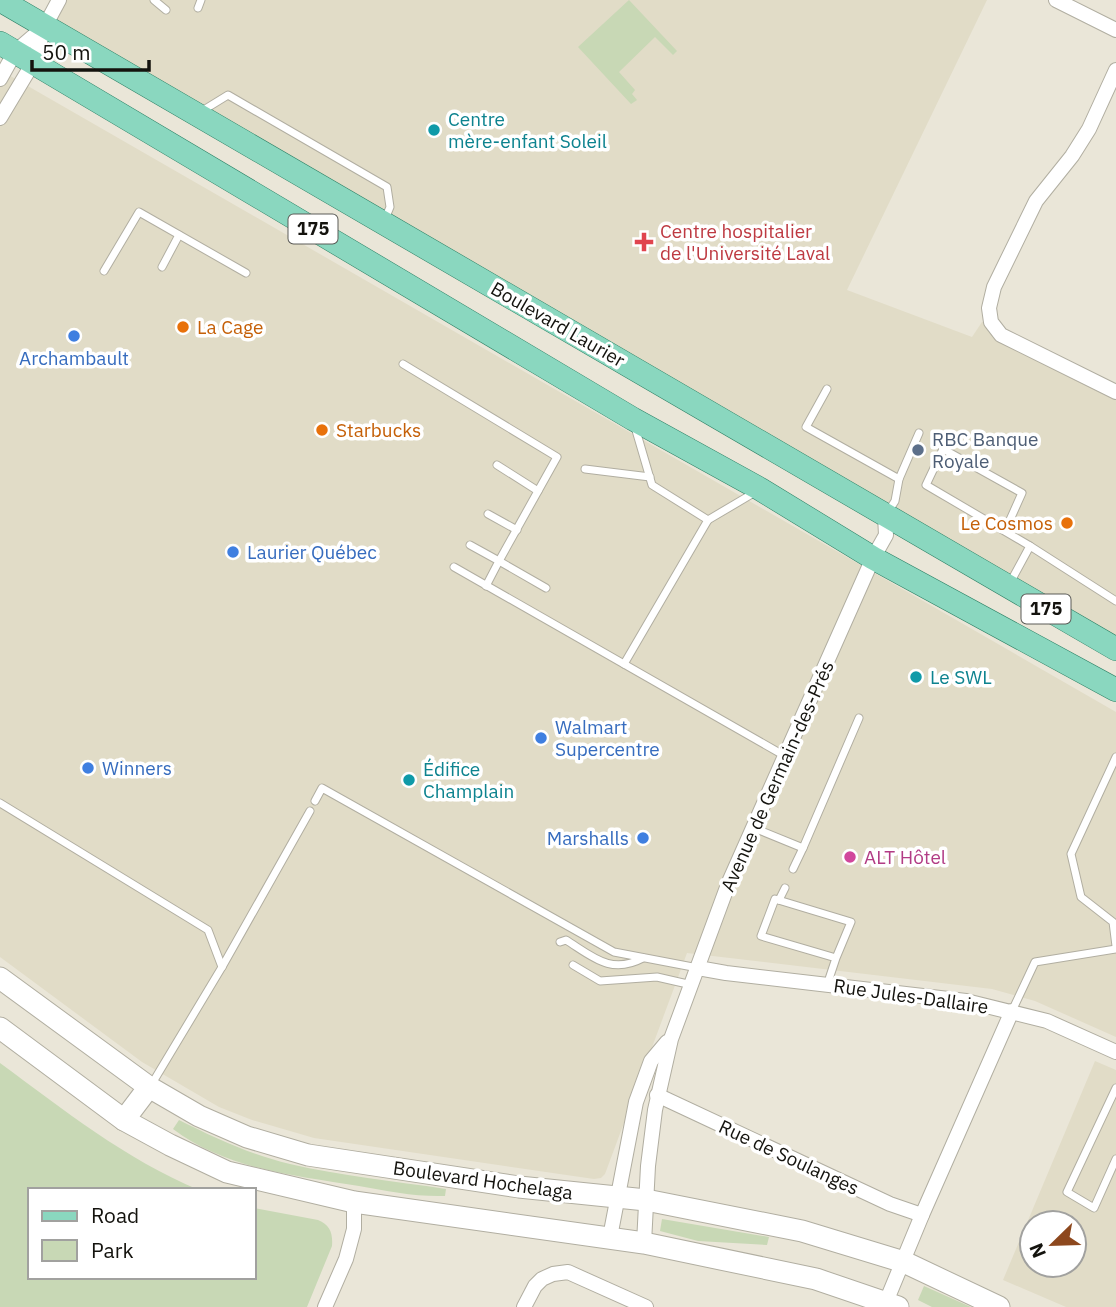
<svg xmlns="http://www.w3.org/2000/svg" width="1116" height="1307" font-family="'IBM Plex Sans',sans-serif">
<style>
.built{fill:#e1dcc7;fill-rule:evenodd}
.green{fill:#c8d8b5}
.lines{fill:none;stroke-linecap:round;stroke-linejoin:round}
.service-casing{stroke:#b1aea1;stroke-width:9}
.minor-casing{stroke:#b1aea1;stroke-width:16}
.secondary-casing{stroke:#b1aea1;stroke-width:23}
.primary-casing{stroke:#2e8166;stroke-width:24}
.service{stroke:#fff;stroke-width:7}
.minor{stroke:#fff;stroke-width:14}
.secondary{stroke:#fff;stroke-width:21}
.primary{stroke:#8ad7bf;stroke-width:23}
.culture-dot{fill:#0f9aa8;stroke:#fff;stroke-width:2.5}
.health-dot{fill:#e0444e;stroke:#fff;stroke-width:2.5}
.food-dot{fill:#e8710a;stroke:#fff;stroke-width:2.5}
.shop-dot{fill:#3f7fe0;stroke:#fff;stroke-width:2.5}
.service-dot{fill:#5c6f8a;stroke:#fff;stroke-width:2.5}
.hotel-dot{fill:#d1479c;stroke:#fff;stroke-width:2.5}
.labels{text-anchor:middle;stroke-width:7;stroke-linejoin:round;paint-order:stroke}
.shield{fill:#fff;stroke:#5a5a56;stroke-width:2}
.shield-label{font-size:18px;font-weight:bold;fill:#14130e}
.culture-label{font-size:19px;fill:#0d838f;stroke:#fff;text-anchor:start}
.health-label{font-size:19px;fill:#be3a42;stroke:#fff;text-anchor:start}
.street-label{font-size:19px;fill:#14130e;stroke:#fff}
.food-label{font-size:19px;fill:#c56008;stroke:#fff;text-anchor:start}
.shop-label{font-size:19px;fill:#366cbe;stroke:#fff;text-anchor:start}
.service-label{font-size:19px;fill:#4e5e75;stroke:#fff;text-anchor:start}
.hotel-label{font-size:19px;fill:#b23c85;stroke:#fff;text-anchor:start}
</style>
<rect width="100%" height="100%" fill="#eae6d8"/>
<g class="built">
<path d="M59 0H987L847 290 972 337 982 322H991L1116 392V649L45 26Z"/>
<path d="M0 70 1116 712V1037L1035 1001 992 989 687 953 605 1174 601 1178 594 1179 314 1138 252 1120 219 1107 142 1062 0 957Z"/>
<path d="M1095 1061 1116 1070V1307H1066L1003 1280ZM1032 1223H1074V1265H1032Z"/>
</g>
<g class="green">
<path d="M629 0 677 51 673 55 655 37 619 72 635 90 632 94 637 100 631 104 578 47Z"/>
<path d="M0 1063C64 1110 125 1159 199 1190H30V1277H254V1208L318 1220C330 1225 333 1233 332 1246L307 1307H0Z"/>
<path d="M179 1120C215 1138 251 1155 290 1164 341 1176 394 1181 446 1189L445 1196C416 1197 387 1191 359 1186 296 1176 226 1169 173 1129Z"/>
<path d="M662 1219 769 1237 767 1245 698 1241 660 1231Z"/>
<path d="M924 1286 971 1307H932L918 1300Z"/>
</g>
<g class="lines">
<defs>
<g id="service">
<path d="M154 0 166 10"/>
<path d="M198 8 201 0"/>
<path d="M202 111 228 95 387 187 390 207 385 219"/>
<path d="M162 267 179 235"/>
<path d="M104 271 139 212 246 273"/>
<path d="M403 364 557 457 499 561 546 588"/>
<path d="M827 389 806 427 899 479"/>
<path d="M635 427 652 485 708 520 757 491"/>
<path d="M497 465 538 491"/>
<path d="M585 469 650 477"/>
<path d="M888 512 895 501 899 479 919 433"/>
<path d="M488 514 517 530"/>
<path d="M1005 531 1022 493 943 449 926 485 1030 546"/>
<path d="M470 545 499 561 486 586"/>
<path d="M454 567 785 756"/>
<path d="M1010 583 1030 546 1116 601"/>
<path d="M624 664 708 520"/>
<path d="M1116 757 1071 854 1081 897 1113 922 1116 946"/>
<path d="M315 801 322 788 614 952 698 968"/>
<path d="M0 803 208 930 222 967"/>
<path d="M754 828 803 848 859 718"/>
<path d="M793 869 803 848"/>
<path d="M779 900 785 888"/>
<path d="M560 942 566 940C593 957 611 975 643 958"/>
<path d="M573 965 600 981 657 977 692 985"/>
<path d="M827 985 836 958 761 936 775 899 851 922 836 958"/>
<path d="M1012 1011 1035 962 1116 949"/>
<path d="M150 1087 222 967 310 811"/>
<path d="M1116 1088 1067 1192 1094 1208 1116 1159"/>
</g>
<g id="minor">
<path d="M1056 0 1116 30"/>
<path d="M1116 70 1089 129 1072 156 1036 201 994 287 989 308 991 322 1001 335 1116 392"/>
<path d="M0 79 15 52 44 27"/>
<path d="M0 118 33 63 45 26 59 0"/>
<path d="M698 968 726 973 966 1001 1047 1021 1116 1052"/>
<path d="M657 1095 890 1204 922 1215"/>
<path d="M610 1237 636 1102 651 1061 667 1042"/>
<path d="M644 1243 648 1166 655 1110 671 1039 729 882 873 558 886 535 885 516"/>
<path d="M886 1302 922 1215 1012 1011"/>
<path d="M325 1307 346 1259 354 1229V1202"/>
<path d="M524 1307 535 1286 542 1279 553 1274 568 1272 646 1307"/>
</g>
<g id="secondary">
<path d="M0 978 149 1087 199 1116 247 1137 308 1155 519 1187 646 1200 802 1231 904 1262 999 1307"/>
<path d="M0 1028 124 1120 170 1145 227 1172 354 1202 644 1243 816 1279 898 1307"/>
<path d="M124 1120 149 1087"/>
</g>
<g id="primary">
<path d="M0 0 1116 649"/>
<path d="M0 43 633 419 760 489 873 558 1116 690"/>
</g>
</defs>
<use href="#service" class="service-casing"/>
<use href="#minor" class="minor-casing"/>
<use href="#secondary" class="secondary-casing"/>
<use href="#primary" class="primary-casing"/>
<use href="#service" class="service"/>
<use href="#minor" class="minor"/>
<use href="#secondary" class="secondary"/>
<use href="#primary" class="primary"/>
</g>
<g class="culture-dot">
<circle cx="434" cy="130" r="7"/>
<circle cx="916" cy="677" r="7"/>
<circle cx="409" cy="780" r="7"/>
</g>
<path class="health-dot" d="M640.5 231.5h7v7h7v7h-7v7h-7v-7h-7v-7h7z"/>
<g class="food-dot">
<circle cx="183" cy="327" r="7"/>
<circle cx="322" cy="430" r="7"/>
<circle cx="1067" cy="523" r="7"/>
</g>
<g class="shop-dot">
<circle cx="74" cy="336" r="7"/>
<circle cx="233" cy="552" r="7"/>
<circle cx="541" cy="738" r="7"/>
<circle cx="88" cy="768" r="7"/>
<circle cx="643" cy="838" r="7"/>
</g>
<circle class="service-dot" cx="918" cy="450" r="7"/>
<circle class="hotel-dot" cx="850" cy="857" r="7"/>
<g class="labels">
<g class="shield">
<rect x="288.5" y="214.5" width="49" height="29" rx="5"/>
<rect x="1021.5" y="594.5" width="49" height="29" rx="5"/>
</g>
<g class="shield-label">
<text x="313" y="235">175</text>
<text x="1046" y="615">175</text>
</g>
<g class="culture-label">
<text x="448" y="126">Centre<tspan x="448" dy="22">mère-enfant Soleil</tspan></text>
<text x="930" y="684">Le SWL</text>
<text x="423" y="776">Édifice<tspan x="423" dy="22">Champlain</tspan></text>
</g>
<g class="health-label">
<text x="660" y="238">Centre hospitalier<tspan x="660" dy="22">de l'Université Laval</tspan></text>
</g>
<g class="street-label">
<text transform="translate(558 324) rotate(30)" y="7">Boulevard Laurier</text>
<text transform="translate(777 776) rotate(-66)" y="7">Avenue de Germain-des-Prés</text>
<text transform="translate(911 996) rotate(8)" y="7">Rue Jules-Dallaire</text>
<text transform="translate(789 1157) rotate(25)" y="7">Rue de Soulanges</text>
<text transform="translate(483 1180) rotate(8)" y="7">Boulevard Hochelaga</text>
</g>
<g class="food-label">
<text x="197" y="334">La Cage</text>
<text x="336" y="437">Starbucks</text>
<text x="1053" y="530" text-anchor="end">Le Cosmos</text>
</g>
<g class="shop-label">
<text x="74" y="365" text-anchor="middle">Archambault</text>
<text x="247" y="559">Laurier Québec</text>
<text x="555" y="734">Walmart<tspan x="555" dy="22">Supercentre</tspan></text>
<text x="102" y="775">Winners</text>
<text x="629" y="845" text-anchor="end">Marshalls</text>
</g>
<g class="service-label">
<text x="932" y="446">RBC Banque<tspan x="932" dy="22">Royale</tspan></text>
</g>
<g class="hotel-label">
<text x="864" y="864">ALT Hôtel</text>
</g>
</g>
<rect x="28" y="1188" width="228" height="91" fill="#ffffff" stroke="#a1a19f" stroke-width="2"/>
<rect x="42" y="1211" width="35" height="10" fill="#8ad7bf" stroke="#a1a19f" stroke-width="2"/>
<text x="91" y="1223" font-size="21" fill="#14130e">Road</text>
<rect x="42" y="1240" width="35" height="21" fill="#c8d8b5" stroke="#a1a19f" stroke-width="2"/>
<text x="91" y="1258" font-size="21" fill="#14130e">Park</text>
<g transform="translate(1053 1244) rotate(247)"><circle r="33" fill="#ffffff" stroke="#a1a19f" stroke-width="2"/>
<path d="M0-5L12 26L0 18L-12 26Z" fill="#8d481e"/>
<text y="-10" font-size="19" font-weight="bold" text-anchor="middle" fill="#14130e">N</text>
</g>
<path d="M32 60v10h117v-10" fill="none" stroke="#14130e" stroke-width="3.5"/>
<text x="42" y="60" font-size="21" fill="#14130e" stroke="#ffffff" stroke-width="5" paint-order="stroke">50 m</text>
</svg>
